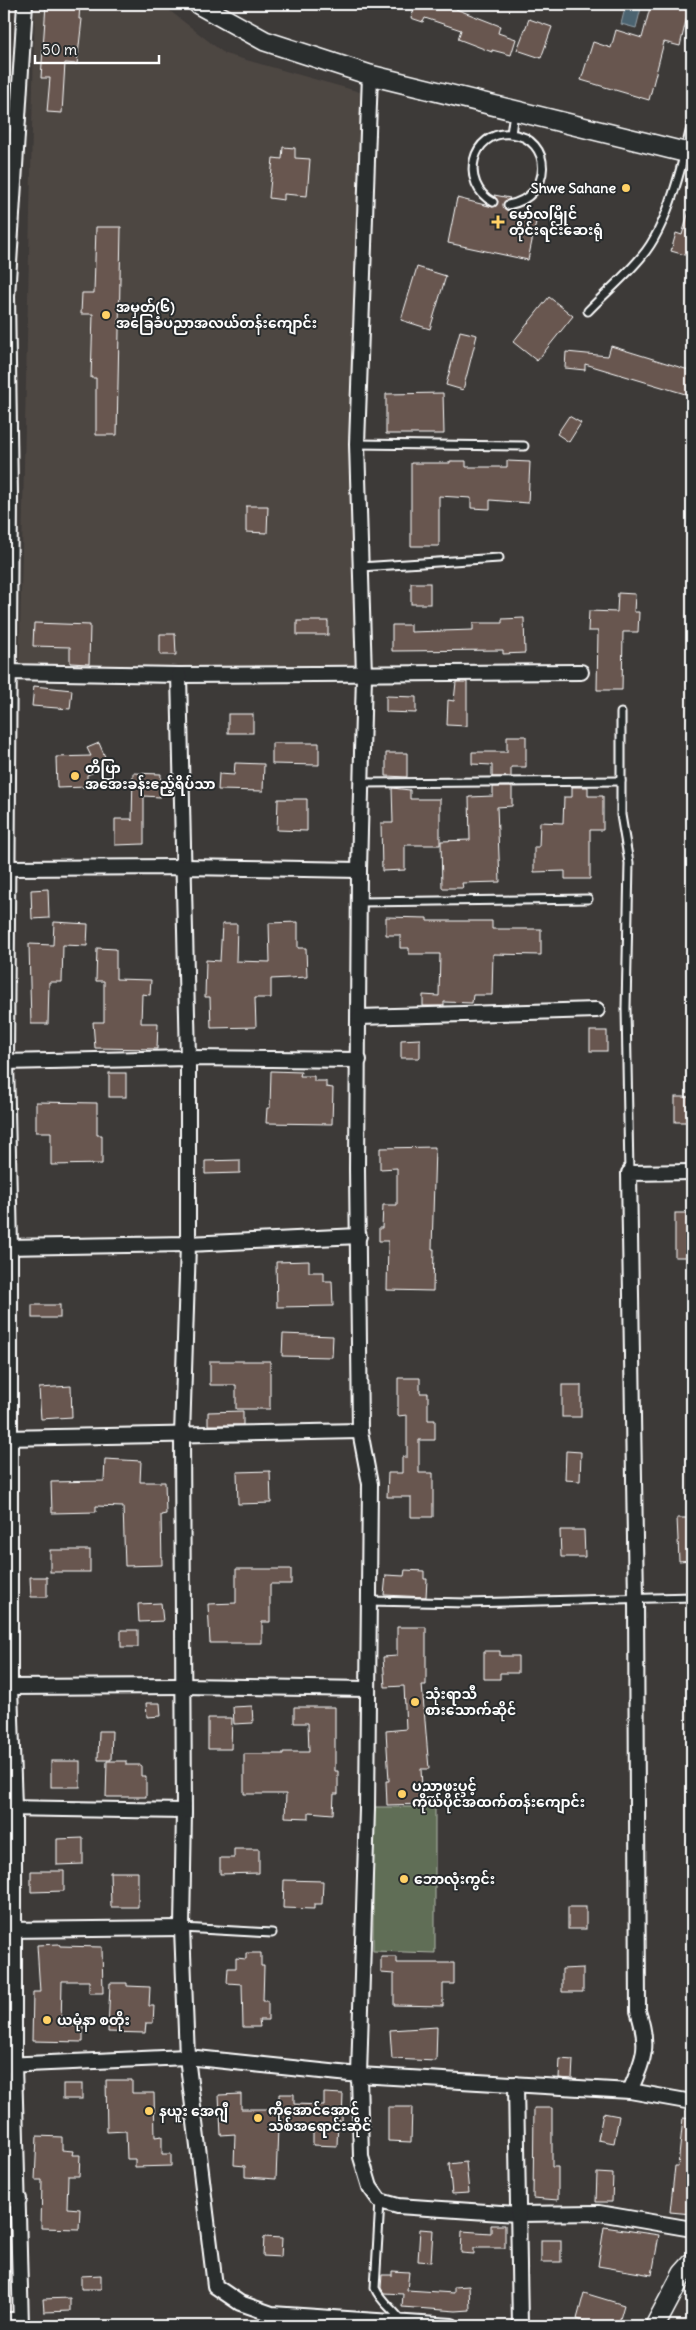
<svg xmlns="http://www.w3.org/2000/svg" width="696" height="2330" font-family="Delius,'Noto Sans Myanmar',sans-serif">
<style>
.built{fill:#4e4743}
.green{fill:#616e56;stroke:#b0b6aa}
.water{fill:#4c6370;stroke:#94a1a9}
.building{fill:#685750;stroke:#fff}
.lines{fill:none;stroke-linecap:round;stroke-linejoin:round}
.service-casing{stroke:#fff;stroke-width:11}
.minor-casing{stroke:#fff;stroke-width:18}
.secondary-casing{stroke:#fff;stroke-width:22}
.service{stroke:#2a2d2e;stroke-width:7}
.minor{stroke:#2a2d2e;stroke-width:14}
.secondary{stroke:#2a2d2e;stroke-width:19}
.poi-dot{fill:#ffd166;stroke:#2a2d2e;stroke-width:2}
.labels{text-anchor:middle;stroke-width:4;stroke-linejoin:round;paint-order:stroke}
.poi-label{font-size:14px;font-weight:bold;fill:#fff;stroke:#2a2d2e;text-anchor:start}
</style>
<rect width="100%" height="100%" fill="#3d3a38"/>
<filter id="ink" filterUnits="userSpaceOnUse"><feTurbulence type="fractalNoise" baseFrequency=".02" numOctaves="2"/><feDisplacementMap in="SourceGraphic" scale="10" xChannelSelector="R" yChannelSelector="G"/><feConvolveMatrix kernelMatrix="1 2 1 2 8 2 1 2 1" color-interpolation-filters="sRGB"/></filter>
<g filter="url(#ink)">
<path class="built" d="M35 4H161L225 54 360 92 355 670 19 677Z"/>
<path class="green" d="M373 1807H435V1953L373 1951Z"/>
<path class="water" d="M626 4H642L636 28 621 24Z"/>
<g class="building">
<path d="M46 4H80L79 19H82L77 64 65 63 62 113 47 112 50 78H41Z"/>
<path d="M416 4H458L456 9 500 26 498 33 516 39 511 55 492 50V52L458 39 461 30 425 18 423 22 411 18Z"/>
<path d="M651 4H690L680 46 664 42 649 100 581 80 593 42 611 48 616 30 642 38Z"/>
<path d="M529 19 552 27 541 58 517 50Z"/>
<path d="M283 147 295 148V158L310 159 307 196 284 194V200L269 198 273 158 282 159Z"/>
<path d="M494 195 510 198 503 204 506 210 537 217 528 260 448 243 457 198 493 207 498 202Z"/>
<path d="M689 211H692V257L671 251 676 233 682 235Z"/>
<path d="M96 227H121L117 435H96V378H91L93 314H81L82 293H94Z"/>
<path d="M417 267 446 276 430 329 401 320Z"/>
<path d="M549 297 573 316 537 361 513 342Z"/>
<path d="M460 331 477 335 463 390 446 385Z"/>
<path d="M611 346 692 371V396L585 364V370L565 368 566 352 608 356Z"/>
<path d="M443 393 444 434H386V394Z"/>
<path d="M569 416 581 423 569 442 557 434Z"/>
<path d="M450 461H466V467H507V461L530 462 528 503 490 500V509L471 508V498L439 496V546H411V463H450Z"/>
<path d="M246 506H268L267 533 246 532Z"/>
<rect x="411" y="583" width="19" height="21"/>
<path d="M618 593 635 594 634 612H639L638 632H623L622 690H597L598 631H588L589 611 617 612Z"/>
<path d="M524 618 525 653 503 654V650L392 651V625H411V632L473 630V623H502V619Z"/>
<rect x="297" y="621" width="31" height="14"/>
<path d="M34 623 90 625 89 664 70 663V647L33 646Z"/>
<path d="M160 634H175L176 655H160Z"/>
<path d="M456 682H467V726L447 725 448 700 454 701Z"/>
<path d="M34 686 72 690 70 709 32 706Z"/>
<path d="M386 696 416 697V713L386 712Z"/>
<rect x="228" y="714" width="25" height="19"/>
<path d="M507 736H526V767H511V777H492V765L472 764V752H507Z"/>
<path d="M99 743 109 766 87 775V787L57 788 56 757 91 756 87 748Z"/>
<path d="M272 743H319V765L272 764Z"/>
<path d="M386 753H407V777L386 776Z"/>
<path d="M235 763 264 764 263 791 218 790 219 774 234 775Z"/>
<path d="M133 773 161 774 160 797 144 796V844L115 845V819H131L132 821Z"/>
<path d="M493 787H512V806L497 807 500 882 462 883 463 888H442L441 841 470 840 469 797 493 796Z"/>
<path d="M572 787H588V796H603V830H590V879H565V871L534 872V847H539L540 822 563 823 564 797H572Z"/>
<path d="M392 788 410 790V799H440V845H405V870L382 871 381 823H393Z"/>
<path d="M278 799H307V831L277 830Z"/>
<path d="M48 889 49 918 32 919 31 890Z"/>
<path d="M386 917 427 918V921H492V929H541V955L493 954 492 995H473L472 1003 444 1002V1006H423V995L439 996 440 954H409V948H400V935H386Z"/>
<path d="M54 922 88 924 87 946 63 945 62 982H49L48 1024H31L29 944 53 945Z"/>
<path d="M298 922V948H306L307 977 271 979V998H255L256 1027 211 1028 210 997H205L206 960 220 961 222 924H237L236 961 270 962 269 923Z"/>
<path d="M97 948 116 949V979L151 980 150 995 142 994 141 1023H158L157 1049 95 1048 93 1022H104V981H96Z"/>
<rect x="590" y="1031" width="17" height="20"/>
<path d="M420 1039V1058H401V1040Z"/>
<path d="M271 1071 301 1072 300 1076H314V1081H326V1087L333 1088 332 1124 266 1123 267 1108H270Z"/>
<rect x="109" y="1073" width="17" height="24"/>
<rect x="675" y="1097" width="17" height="25"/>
<path d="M36 1102 97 1103V1135H102V1164L51 1165V1132H36Z"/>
<path d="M435 1147 432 1249H434L433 1291 387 1290 388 1241H379V1228H382L383 1205H397V1168L380 1169V1148Z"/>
<path d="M240 1160V1173L205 1174V1161Z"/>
<rect x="675" y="1213" width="17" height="44"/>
<path d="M309 1261V1272H324V1281H332L333 1306 277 1307 276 1262Z"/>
<rect x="32" y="1305" width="28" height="13"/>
<path d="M283 1334 333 1336 332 1357 282 1356Z"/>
<path d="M210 1361H270V1409H236V1385H210Z"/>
<path d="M398 1378H420V1393H428V1420H435V1440H419V1473H433V1517H411V1497H387L388 1473H402V1457H407V1415L398 1416Z"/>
<rect x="562" y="1385" width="19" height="32"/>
<path d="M71 1386 72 1417 41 1419 39 1388Z"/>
<path d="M243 1411V1425H208V1412Z"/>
<path d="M566 1451 581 1452 580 1481 565 1480Z"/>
<path d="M105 1459 141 1461 140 1482H165L166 1514 161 1515 162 1565 125 1566 123 1507 96 1506V1512L52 1513 51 1482 104 1481Z"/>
<path d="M270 1471 271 1503 238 1504 237 1472Z"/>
<path d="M677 1518H692V1560L679 1561Z"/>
<path d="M560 1530H584L585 1557H561Z"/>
<rect x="50" y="1550" width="40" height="22"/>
<path d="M236 1569H291V1584H270V1622H262V1643H210L208 1604 236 1603Z"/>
<path d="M405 1570 424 1571V1579H427L426 1597 384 1595 386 1575 404 1576Z"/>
<path d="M30 1577H47V1597H31Z"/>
<path d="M161 1603 163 1621 139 1622 138 1604Z"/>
<path d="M397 1627H426V1685H422L429 1769H421L423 1804 387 1805 386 1781H389L386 1731 406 1729 404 1686 385 1687 383 1657 397 1656Z"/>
<rect x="121" y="1630" width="17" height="17"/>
<path d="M484 1651H500V1656H518V1673H500V1679H484Z"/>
<path d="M146 1703H160L161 1716 147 1717Z"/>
<path d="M252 1706 253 1723 234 1724 233 1707Z"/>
<path d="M294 1707H335V1771H338V1794H334L333 1814 309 1812V1818L285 1817 286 1794H244V1754H283V1752H309L308 1723H294Z"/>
<path d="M208 1718H232L231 1749H208Z"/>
<path d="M99 1731H112L111 1760H98Z"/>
<rect x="51" y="1761" width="29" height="26"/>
<path d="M107 1761H126V1765H141V1776H146V1797H106Z"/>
<path d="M83 1838V1864L57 1865V1839Z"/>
<path d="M234 1849H259V1873L220 1874V1858H234Z"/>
<path d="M31 1871H64V1891L31 1892Z"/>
<path d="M110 1872H138V1907H111Z"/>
<path d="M284 1880 323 1881 322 1904H314V1909L283 1908Z"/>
<rect x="568" y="1907" width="18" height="22"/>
<path d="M59 1944 60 1946 102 1947 103 1993H89V1981H62L61 2026H83V2042L32 2041 33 1992H40L37 1945Z"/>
<path d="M246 1953H261V1966H264L263 2001H268V2020H259L260 2027H243L242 1984 227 1983 228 1968H236V1958L246 1959Z"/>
<path d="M381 1957H397V1963H454V1984H443V2006L394 2005V1974L381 1973Z"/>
<path d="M583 1968V1992H562V1969Z"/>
<path d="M110 1983H127V1986L150 1987 149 2006H154L153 2023H146L145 2033 108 2032Z"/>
<path d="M437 2027 436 2061 392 2059 390 2030Z"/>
<path d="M560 2059 573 2060 572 2079 559 2078Z"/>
<path d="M106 2080H132V2093H154L155 2137 162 2136V2154H171V2166L135 2167V2159H127L126 2131 107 2132Z"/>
<rect x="63" y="2084" width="19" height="15"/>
<path d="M324 2093 343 2094 342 2121 338 2120 337 2146 313 2145V2128H278L276 2179 245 2177V2166L234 2165 235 2134 221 2135 219 2095 241 2094V2109H279V2094H294V2104L324 2105Z"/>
<path d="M388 2107H412L411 2142 388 2141Z"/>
<path d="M534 2108H552V2167H558V2200L533 2198Z"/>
<path d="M603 2113 619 2116 614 2143 598 2140Z"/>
<path d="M683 2118 692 2119V2214L670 2212 675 2166H678Z"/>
<path d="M37 2136 62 2137V2150L73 2151 72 2155H80L79 2176H68L67 2208 80 2209 79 2229 41 2228 42 2180H35Z"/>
<path d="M466 2162 469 2193 452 2194 449 2164Z"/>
<path d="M597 2173 613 2174 612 2202H596Z"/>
<path d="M491 2225H505V2248H474V2254L461 2253 462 2231 491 2233Z"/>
<path d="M604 2227 659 2235 652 2275 598 2266Z"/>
<path d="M420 2229 433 2230 431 2262 418 2261Z"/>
<path d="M264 2237 282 2238 281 2257 263 2256Z"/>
<rect x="541" y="2240" width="20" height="22"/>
<path d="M392 2271 409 2272 407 2290 454 2293V2287L469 2286 470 2310 456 2311 402 2307 403 2294 384 2293 381 2288 382 2275H392Z"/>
<path d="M101 2275V2289H81V2276Z"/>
<path d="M584 2293 624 2305 618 2326H602L577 2319Z"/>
<path d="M70 2298V2311L44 2312 43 2299Z"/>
</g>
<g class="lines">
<defs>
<g id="service">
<path d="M511 134 514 112"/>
<path d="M493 202C459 184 471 130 511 134 553 138 554 197 508 205"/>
<path d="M588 311C606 292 626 276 642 256 668 226 683 162 692 123"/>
<path d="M357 444 524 446"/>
<path d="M360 567 499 558"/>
<path d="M621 713V815L629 863 626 1008 629 1173"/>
<path d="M362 783 621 781"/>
<path d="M360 902 588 899"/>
<path d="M369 1601 467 1603 692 1597"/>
<path d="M182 1928 272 1933"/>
<path d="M380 2201 375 2288C381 2303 394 2309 402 2322"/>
</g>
<g id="minor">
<path d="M370 75 357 444 364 675 359 870 357 1170 360 1431 370 1484 367 1809 359 2075 361 2157 370 2187 380 2201 398 2206 517 2214 599 2213 692 2229"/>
<path d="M4 120 17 121"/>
<path d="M4 672 179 675 581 672"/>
<path d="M179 675 188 1058V1244L182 1436 184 1811 182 1928 187 2057 215 2286 240 2303 272 2314 452 2326"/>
<path d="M4 868 183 867 359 870"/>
<path d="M359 1017 597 1010"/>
<path d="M4 1062 188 1058 359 1060"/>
<path d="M4 1247 188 1244 359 1236"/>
<path d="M4 1438 360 1431"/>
<path d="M4 1687 183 1686 367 1689"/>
<path d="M4 1808 184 1811"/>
<path d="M4 1930 182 1928"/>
<path d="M4 2065 187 2057 359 2075 630 2091 692 2102"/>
<path d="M516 2084 520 2326"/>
<path d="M630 2091C644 2058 650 2047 638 2011L636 1599 629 1173 692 1172"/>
<path d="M4 2199H19"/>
<path d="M4 2320H20"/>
<path d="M21 2326 14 2064V1808L10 1687V1247L6 1062 10 495 7 296 25 4"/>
</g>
<g id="secondary">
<path d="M198 4 265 41 370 75 692 154"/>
<path d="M655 2326 683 2273 692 2263"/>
</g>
</defs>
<use href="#service" class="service-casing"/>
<use href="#minor" class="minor-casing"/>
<use href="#secondary" class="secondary-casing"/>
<use href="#service" class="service"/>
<use href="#minor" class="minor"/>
<use href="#secondary" class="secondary"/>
</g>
</g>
<g class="poi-dot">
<circle cx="626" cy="188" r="5"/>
<path d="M495.5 214.5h5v5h5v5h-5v5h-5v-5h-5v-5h5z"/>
<circle cx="106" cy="315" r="5"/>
<circle cx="75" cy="776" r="5"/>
<circle cx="415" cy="1702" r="5"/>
<circle cx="402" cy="1794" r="5"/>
<circle cx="404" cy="1879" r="5"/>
<circle cx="47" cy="2020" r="5"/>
<circle cx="149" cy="2111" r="5"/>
<circle cx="258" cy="2118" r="5"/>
</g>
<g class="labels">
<g class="poi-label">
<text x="616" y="193" text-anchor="end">Shwe Sahane</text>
<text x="509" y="219">မော်လမြိုင်<tspan x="509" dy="16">တိုင်းရင်းဆေးရုံ</tspan></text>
<text x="116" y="312">အမှတ်(၆)<tspan x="116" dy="16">အခြေခံပညာအလယ်တန်းကျောင်း</tspan></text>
<text x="85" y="773">တိပြာ<tspan x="85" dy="16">အအေးခန်းဧည့်ရိပ်သာ</tspan></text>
<text x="425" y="1699">သုံးရာသီ<tspan x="425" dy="16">စားသောက်ဆိုင်</tspan></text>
<text x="412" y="1791">ပညာဖူးပွင့်<tspan x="412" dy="16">ကိုယ်ပိုင်အထက်တန်းကျောင်း</tspan></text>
<text x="414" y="1884">ဘောလုံးကွင်း</text>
<text x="57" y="2025">ယမုံနာ စတိုး</text>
<text x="268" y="2115">ကိုအောင်အောင်<tspan x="268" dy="16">သစ်အရောင်းဆိုင်</tspan></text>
<text x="159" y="2116">နယူး အေဂျီ</text>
</g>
</g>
<rect width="696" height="2330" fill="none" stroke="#2a2d2e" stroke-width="20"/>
<rect x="10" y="10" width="676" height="2310" fill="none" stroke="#fff" stroke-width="2" filter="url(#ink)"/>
<path d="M35 55v8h124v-8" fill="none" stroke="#ffffff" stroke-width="2.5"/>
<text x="42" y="55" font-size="15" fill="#ffffff" stroke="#2a2d2e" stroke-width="4" paint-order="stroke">50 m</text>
</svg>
